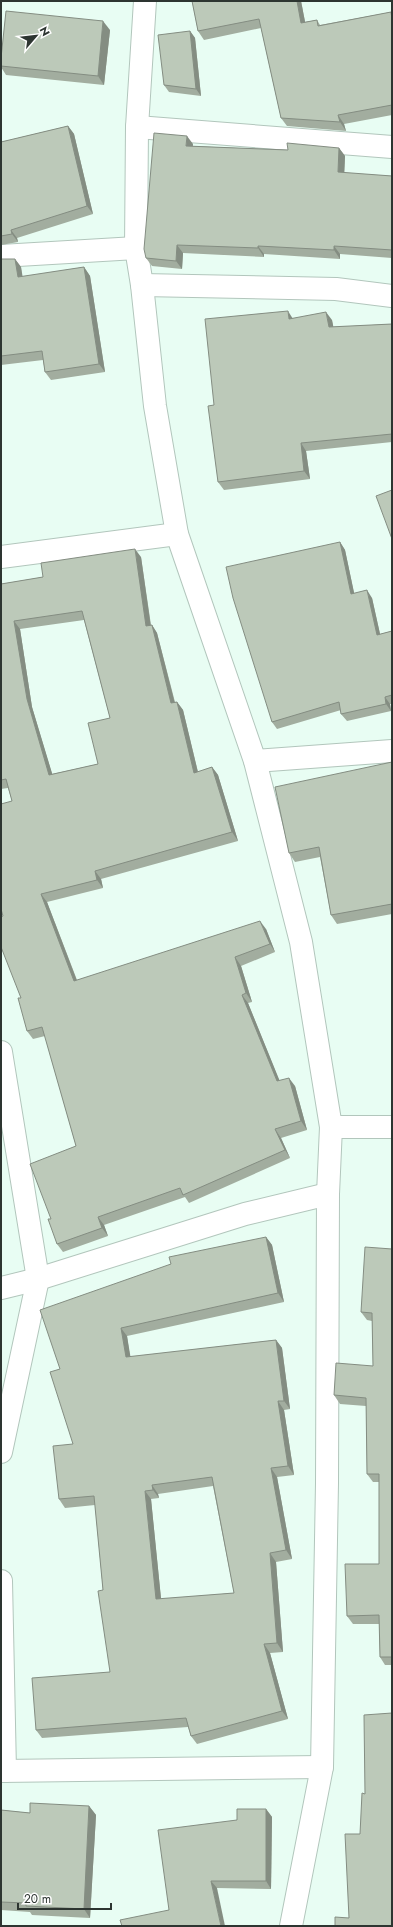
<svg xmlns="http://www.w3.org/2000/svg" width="393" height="1927" font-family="Jost,sans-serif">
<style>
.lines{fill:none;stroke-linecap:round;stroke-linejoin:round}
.street-casing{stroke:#b2c6bc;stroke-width:24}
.street{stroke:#fff;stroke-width:22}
.wall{fill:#a2ad9f;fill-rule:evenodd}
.shaded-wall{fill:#848d82}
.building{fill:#bcc9b9;stroke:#848d82;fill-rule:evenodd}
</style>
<rect width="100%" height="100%" fill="#e8fdf3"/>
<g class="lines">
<defs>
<g id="street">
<path d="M145 1 137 127 136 248 142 285 155 406 177 534 255 761 301 942 331 1127 328 1194 327 1483 322 1767 291 1926"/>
<path d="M137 127 392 147"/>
<path d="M1 256 136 248"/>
<path d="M142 285 336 289 392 296"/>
<path d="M1 557 177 534"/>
<path d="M255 761 392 751"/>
<path d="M1 1052 38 1279 1 1452"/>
<path d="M331 1127H392"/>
<path d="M1 1288 38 1279 245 1214 328 1194"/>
<path d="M1 1581 5 1771"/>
<path d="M1 1771 322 1767"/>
</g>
</defs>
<use href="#street" class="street-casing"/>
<use href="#street" class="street"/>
</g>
<g class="wall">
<path d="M192 1H301L305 22 317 20 320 25 391 12 392 14V115L344 124 346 131 287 126 281 118 261 28 204 40 198 31Z"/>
<path d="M110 30 104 85 6 75 1 67V58Z"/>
<path d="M190 31 195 38 201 96 169 92 164 85Z"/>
<path d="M68 126 74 134 93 214 17 238 18 242 1 245V142Z"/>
<path d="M193 144V146L288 150 339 148 345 156 344 173 392 176V258L340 254V259L264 254V257L183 253 182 269 152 266 146 258Z"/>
<path d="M1 259H15L21 267 22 277 84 267 90 276 105 372 51 380 45 372 43 360 1 365Z"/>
<path d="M293 318 332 320 333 327 392 324V442L306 451 310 479 224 490 218 482 214 405Z"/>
<path d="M340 542 345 550 354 593 372 598 380 634 392 631V704H390L391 711 347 721 341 714V710L277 729 272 722Z"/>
<path d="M141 557 151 625H152L157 633 175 702H177L183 710 198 772 212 767 218 775 238 841 101 879 103 888 47 902 77 980 266 929 275 952 241 966 252 1002 248 1003 279 1080 295 1086 307 1130 281 1138 290 1158 189 1203 185 1197 104 1225 108 1236 63 1252 57 1244 51 1219 76 1146 45 1036 33 1039 27 1031 21 998 3 916 12 801 8 788 1 789V584L43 577ZM84 620 110 718 98 764 52 774 32 707 20 629Z"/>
<path d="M392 762V914L337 924 331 915 320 857 295 862 289 853Z"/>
<path d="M266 1237 272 1245 284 1302 127 1336 130 1357 276 1340 282 1348 290 1409 284 1410 294 1475 277 1477 292 1559 276 1562 283 1652 270 1653 288 1719 197 1744 191 1736 188 1727 42 1738 36 1730 110 1672 103 1590 95 1505 65 1508 59 1499 73 1444 60 1369 171 1264ZM213 1486 234 1593 161 1599 151 1499 159 1498 158 1494Z"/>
<path d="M392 1249V1665H385L380 1657 379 1624H353L347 1616 379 1564V1482H373L367 1474 366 1406 340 1404 334 1395 373 1366 372 1321 367 1320 361 1312Z"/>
<path d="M89 1806 96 1815 90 1918 32 1915 30 1912 1 1910V1810L30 1813Z"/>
<path d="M266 1809 272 1817 271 1889 217 1888 169 1910Z"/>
</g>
<g class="shaded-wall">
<path d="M297 1H301L307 32 301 23Z"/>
<path d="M103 21 110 30 104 85 98 76Z"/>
<path d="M190 31 195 38 201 96 196 89Z"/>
<path d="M338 115 344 124 346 131 340 122Z"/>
<path d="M68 126 74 134 93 214 87 206Z"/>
<path d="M187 136 193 144 192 154 186 146Z"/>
<path d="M339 148 345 156 344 181 338 172Z"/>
<path d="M11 230 17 238 18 242 12 234Z"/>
<path d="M177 245 183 253 182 269 176 261Z"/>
<path d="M258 246 264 254V257L258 248Z"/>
<path d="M334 246 340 254V259L334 250Z"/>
<path d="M15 259 21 267 24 285 18 277Z"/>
<path d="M84 267 90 276 105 372 99 364Z"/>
<path d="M288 311 293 319H289Z"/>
<path d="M326 312 332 320 335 335 329 327Z"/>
<path d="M301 443 306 451 310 479 304 471Z"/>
<path d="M340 542 345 550 356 602 351 594Z"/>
<path d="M135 549 141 557 152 635 146 626Z"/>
<path d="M367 590 372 598 382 643 377 635Z"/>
<path d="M14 621 20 629 32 707 55 783 49 775 27 699Z"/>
<path d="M152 625 157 633 177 712 171 703Z"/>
<path d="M385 697 390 704 391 711 386 704Z"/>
<path d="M177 702 183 710 200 781 194 773Z"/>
<path d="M212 767 218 775 238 841 232 832Z"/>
<path d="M95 871 101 879 103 888 97 880Z"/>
<path d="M41 894 47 902 80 989 74 981Z"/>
<path d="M260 921 266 929 275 952 270 944Z"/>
<path d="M235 957 241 966 252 1002 246 993Z"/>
<path d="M242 995 248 1003 283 1089 277 1081Z"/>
<path d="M289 1078 295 1086 307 1130 301 1121Z"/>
<path d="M275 1129 281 1138 290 1158 285 1150Z"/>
<path d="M98 1217 104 1225 108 1236 102 1228Z"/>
<path d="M266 1237 272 1245 284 1302 278 1293Z"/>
<path d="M121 1328 127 1336 132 1366 126 1357Z"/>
<path d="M276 1340 282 1348 290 1409 284 1401Z"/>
<path d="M278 1401 284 1410 294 1475 288 1466Z"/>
<path d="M271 1468 277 1477 292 1559 286 1550Z"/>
<path d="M152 1485 158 1494 159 1498 153 1490Z"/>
<path d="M145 1491 151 1499 162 1608 156 1599Z"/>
<path d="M270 1553 276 1562 283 1652 277 1643Z"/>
<path d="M264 1644 270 1653 288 1719 282 1711Z"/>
<path d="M89 1806 96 1815 90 1918 84 1909Z"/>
<path d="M266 1809 272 1817 271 1889 266 1881Z"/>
<path d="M211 1881 217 1888 225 1926H221Z"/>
</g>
<g class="building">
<path d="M192 1H297L301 23 317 20 318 26 391 12 392 19V105L338 115 340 122 281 118 259 19 198 31Z"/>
<path d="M6 11 103 21 98 76 1 66V58Z"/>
<path d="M190 31 196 89 164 85 158 35Z"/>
<path d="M68 126 87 206 11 230 12 234 1 236V142Z"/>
<path d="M154 133 187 136 186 146 288 150 287 143 339 148 338 172 392 176V250L334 246V250L258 246V248L177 245 176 261 146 258 144 249Z"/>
<path d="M1 259H15L18 277 84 267 99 364 45 372 42 351 1 356Z"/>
<path d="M288 311 289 319 326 312 329 327 392 324V434L301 443 304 471 218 482 208 406 214 405 205 319Z"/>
<path d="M392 490V539L376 496Z"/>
<path d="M340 542 351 594 367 590 377 635 392 631V695L385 697 386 704 341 714 339 702 272 722 233 598 226 567Z"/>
<path d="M135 549 146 626 152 625 171 703 177 702 194 773 212 767 232 832 95 871 97 880 41 894 74 981 260 921 270 944 235 957 246 993 242 995 277 1081 289 1078 301 1121 275 1129 285 1150 183 1195 180 1188 98 1217 102 1228 57 1244 48 1219H51L30 1164 76 1146 42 1027 27 1031 18 998H21L1 947V917L3 916 1 909V804L12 801 6 779 1 780V584L43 577 41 563ZM82 611 110 718 88 723 98 764 49 775 27 699 14 621Z"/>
<path d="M392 762V904L331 915 319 847 289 853 275 787Z"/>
<path d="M266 1237 278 1293 121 1328 126 1357 276 1340 284 1401H278L288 1466 271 1468 286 1550 270 1553 277 1643 264 1644 282 1711 191 1736 186 1718 36 1730 32 1678 110 1672 98 1591 103 1590 94 1496 59 1499 53 1446 73 1444 50 1372 60 1369 40 1310 171 1264 169 1257ZM212 1477 234 1593 156 1599 145 1491 153 1490 152 1485Z"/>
<path d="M365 1247 392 1249V1657H380L379 1615 347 1616 345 1564H379V1474H367L366 1398 334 1395 336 1363 373 1366 372 1313 361 1312Z"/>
<path d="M392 1713V1926H335V1917L349 1918 345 1834H360L362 1793 365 1794 364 1715Z"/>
<path d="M30 1803 89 1806 84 1909 26 1906V1903L1 1902V1810L30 1813Z"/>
<path d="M237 1809H266V1881H211L221 1926H122L120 1920 169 1910 158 1830 237 1820Z"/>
</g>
<rect width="393" height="1927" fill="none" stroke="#2d3531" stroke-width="4"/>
<g transform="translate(36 36) rotate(62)" stroke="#ffffff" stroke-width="3" paint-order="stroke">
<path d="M0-3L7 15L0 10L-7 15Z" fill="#2d3531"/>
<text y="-6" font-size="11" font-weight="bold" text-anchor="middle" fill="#2d3531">N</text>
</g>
<path d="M18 1903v6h93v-6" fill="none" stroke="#2d3531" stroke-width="2"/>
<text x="24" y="1903" font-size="12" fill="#2d3531" stroke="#ffffff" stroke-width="3" paint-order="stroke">20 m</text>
</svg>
